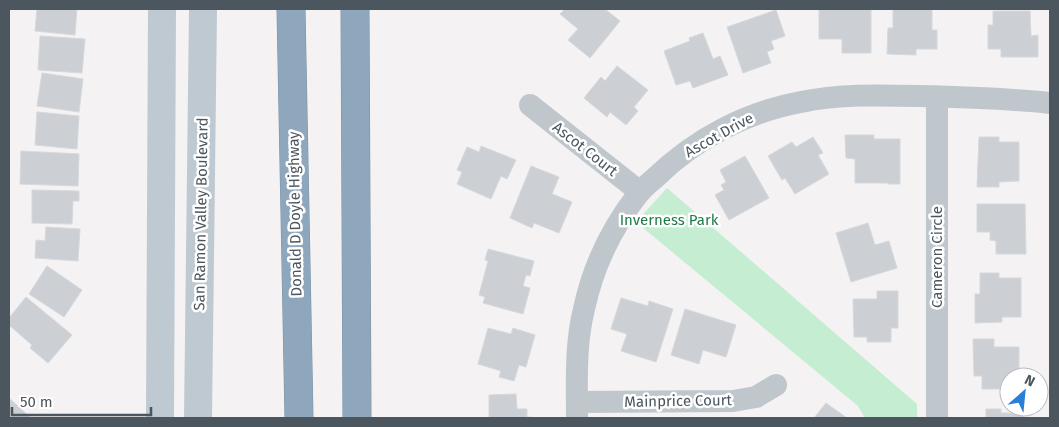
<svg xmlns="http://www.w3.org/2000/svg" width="1059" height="427" font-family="'Fira Sans',sans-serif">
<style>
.green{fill:#c5edd2}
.building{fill:#cccfd4;stroke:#d6d8dc}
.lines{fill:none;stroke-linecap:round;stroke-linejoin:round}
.motorway-casing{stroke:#7992a8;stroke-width:29}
.minor{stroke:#bfc7cd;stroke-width:22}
.secondary{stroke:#bfc9d1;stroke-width:28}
.motorway{stroke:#8ea7bc;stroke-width:28}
.labels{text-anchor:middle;stroke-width:5;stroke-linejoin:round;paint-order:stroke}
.street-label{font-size:15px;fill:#4b565e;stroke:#fff}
.park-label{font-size:15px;fill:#1f7c48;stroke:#fff}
</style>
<rect width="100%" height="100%" fill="#f4f2f2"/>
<path class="green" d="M667 188 917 404V418H865L858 406 636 222Z"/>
<g class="building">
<path d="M37 9H82H77L75 35 35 31Z"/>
<path d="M565 9H605L620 21 590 58 568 40 578 29 560 14Z"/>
<path d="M819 9H871V53H842V39H819Z"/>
<path d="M893 9H932V30H937V49H916V55L887 54 888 28H893Z"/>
<path d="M776 10 785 36 771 41 774 49 767 52 771 63 743 73 727 27Z"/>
<path d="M993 11H1030L1031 36 1038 35V57H1001V49H988V25H993Z"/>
<path d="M703 33 713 59 720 56 728 75 693 88 690 81 676 85 664 51 690 41 689 38Z"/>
<path d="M40 36 85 39 82 73 38 70Z"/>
<path d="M617 66 648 90 634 107 638 111 626 125 610 112 607 117 584 98 601 77 605 81Z"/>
<path d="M42 73 83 79 79 112 37 106Z"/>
<path d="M37 112 79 116 77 149 35 145Z"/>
<path d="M845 135H874V139H900V184H888V183H855V159L846 158Z"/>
<path d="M813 137 823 153 818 155 829 174 795 194 785 178 782 180 768 156 792 142 796 147Z"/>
<path d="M979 137H999V142H1019V181L999 182V187H977Z"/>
<path d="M481 146 516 160 507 179 501 176 491 199 457 184 462 172 457 170 467 147 479 152Z"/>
<path d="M21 151 79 154 78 186 20 184Z"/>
<path d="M745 156 769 198 729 220 715 195 724 190 721 185 726 182 720 170Z"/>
<path d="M531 166 559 177 552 194 572 202 559 233 534 223 532 228 510 218Z"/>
<path d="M32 190 79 191V201H73L72 224 32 223Z"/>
<path d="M977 204H1025L1026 254H996V241L990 240V232H977Z"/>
<path d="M868 223 875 245 889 241 897 268 851 282 836 233Z"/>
<path d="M46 227 80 229 78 261 35 258 36 240 45 241Z"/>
<path d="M488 249 534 261 530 276 526 275 523 286 530 288 523 314 483 303 485 297 479 295 488 261 485 260Z"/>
<path d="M47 266 82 290 64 317 29 294Z"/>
<path d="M980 273H999V278H1021V317H1002V322L975 323V294H980Z"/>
<path d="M877 291H898V328H891V342H867V337H854L853 299H877Z"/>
<path d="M26 297 72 335 48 363 30 348 32 345 9 325V318Z"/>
<path d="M621 298 648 306 649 301 673 309 656 362 621 351 627 334 611 329Z"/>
<path d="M685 309 736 325 726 357 703 350 699 364 671 355Z"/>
<path d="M488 328 511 334 513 328 535 335 526 367 519 365 514 381 499 377 501 371 478 364Z"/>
<path d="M973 339H994V347H1019V377H1009L1008 389H982V376H974Z"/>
<path d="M516 394 517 409H527V417L541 418H489V395Z"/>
<path d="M9 398 31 418H9Z"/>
<path d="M826 403 847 418H814Z"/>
<path d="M986 409H1001V413H1023V418H986Z"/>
</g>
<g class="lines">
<defs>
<g id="motorway">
<path d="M291 9 299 418"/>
<path d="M355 9 357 418"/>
</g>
</defs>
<use href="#motorway" class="motorway-casing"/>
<g class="minor">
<path d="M530 105 640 192"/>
<path d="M577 402 733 401 756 397 776 385"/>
<path d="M577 418C577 382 575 345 584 309 593 267 612 227 639 193 643 188 649 183 655 178 695 139 746 112 801 102 838 94 880 95 918 96 962 97 1006 98 1050 103"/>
<path d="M937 418V97"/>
</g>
<g class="secondary">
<path d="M160 418 162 9"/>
<path d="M198 418 203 9"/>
</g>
<use href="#motorway" class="motorway"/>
</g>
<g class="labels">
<g class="street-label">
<text transform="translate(719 135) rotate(-29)" y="5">Ascot Drive</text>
<text transform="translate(585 149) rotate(38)" y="5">Ascot Court</text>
<text transform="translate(201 214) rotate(-89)" y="5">San Ramon Valley Boulevard</text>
<text transform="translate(295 214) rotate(-91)" y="5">Donald D Doyle Highway</text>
<text transform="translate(937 257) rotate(-90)" y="5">Cameron Circle</text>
<text transform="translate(678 401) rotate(-1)" y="5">Mainprice Court</text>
</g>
<g class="park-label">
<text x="669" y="225">Inverness Park</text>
</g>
</g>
<rect width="1059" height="427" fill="none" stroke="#4b565e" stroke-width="20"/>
<g transform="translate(1024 392) rotate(27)"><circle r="24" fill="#ffffff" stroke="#b7bbbf"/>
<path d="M0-4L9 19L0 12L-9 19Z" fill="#287fd8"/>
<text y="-8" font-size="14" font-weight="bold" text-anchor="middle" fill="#4b565e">N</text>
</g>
<path d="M12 407v8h139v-8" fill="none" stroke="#4b565e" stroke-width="2.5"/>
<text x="20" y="407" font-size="15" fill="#4b565e" stroke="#ffffff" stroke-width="4" paint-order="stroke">50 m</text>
</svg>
